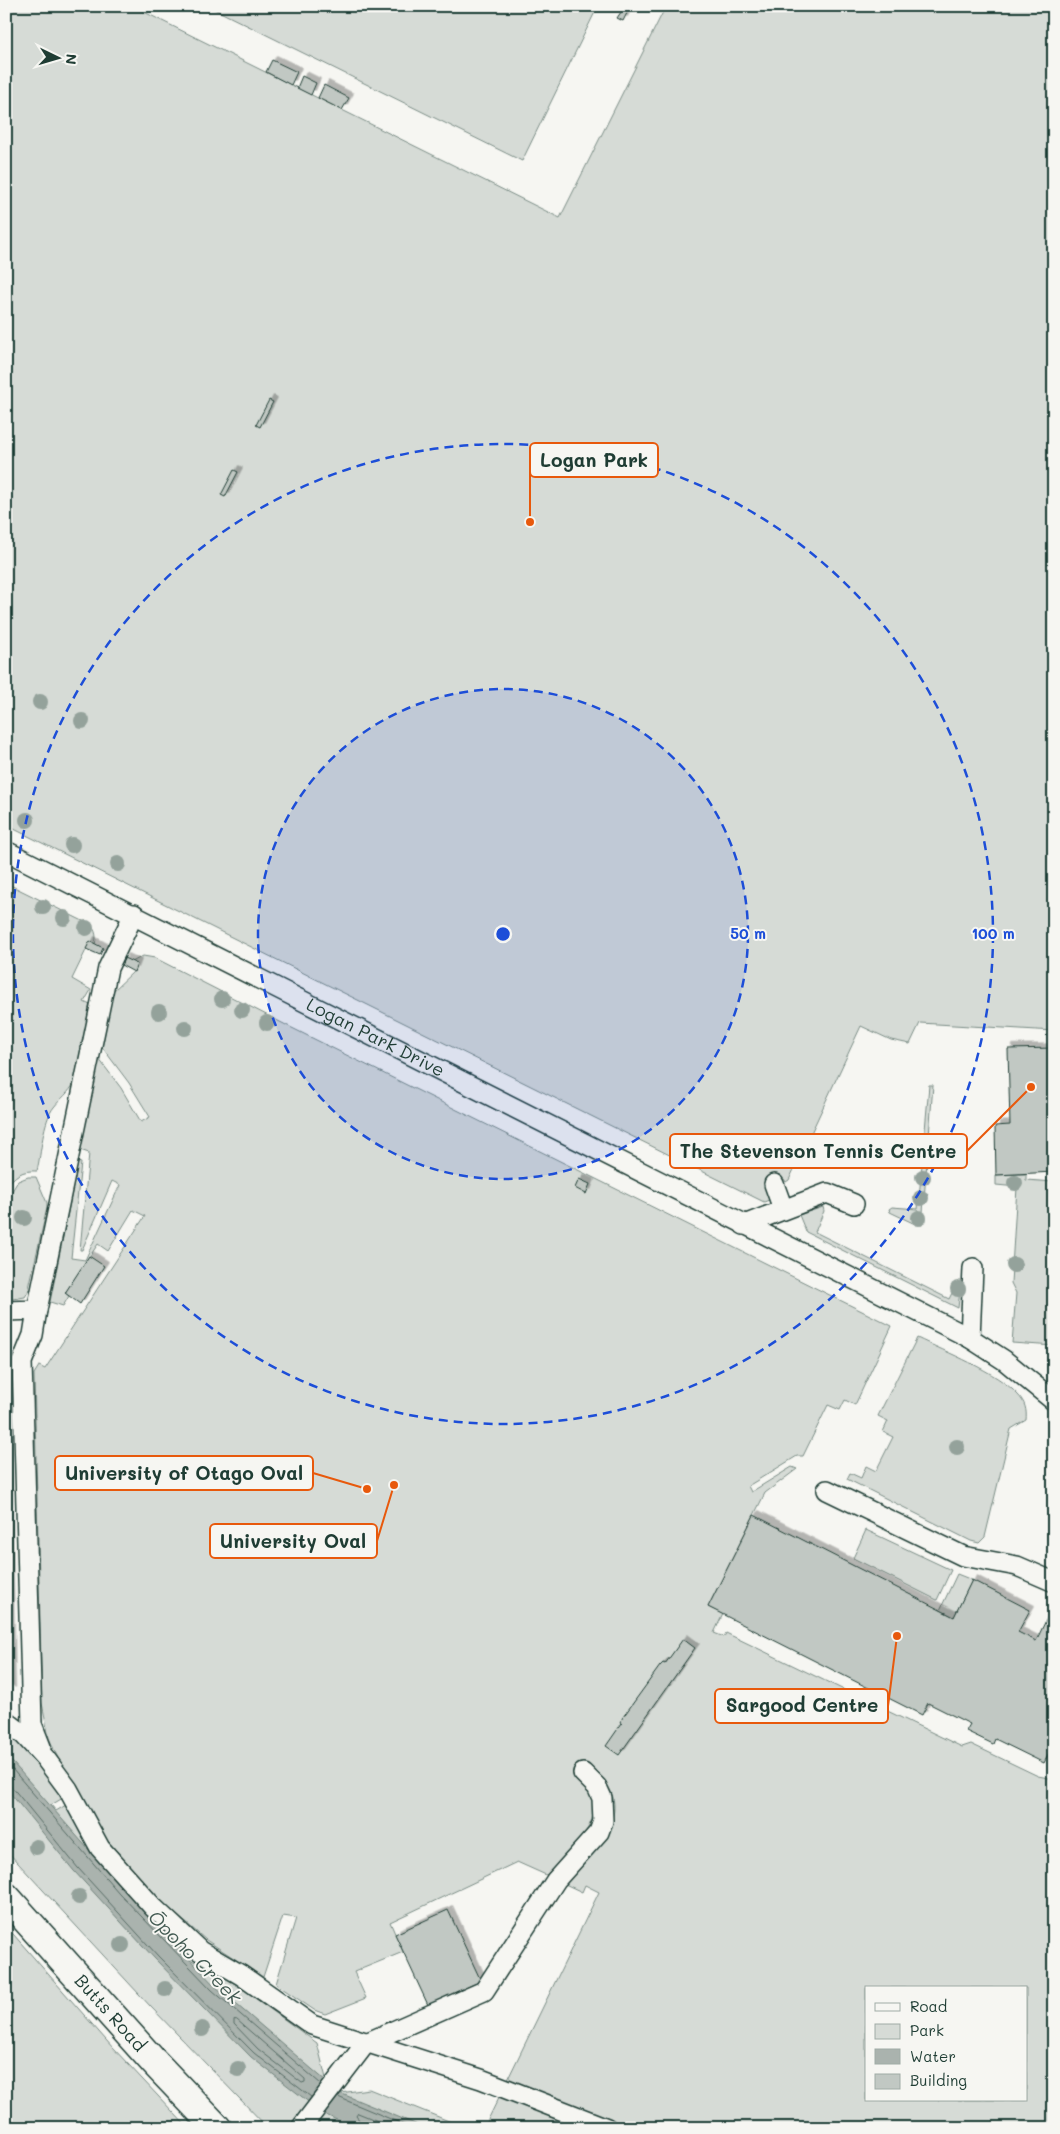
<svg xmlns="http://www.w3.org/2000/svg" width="1060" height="2134" font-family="Mali,sans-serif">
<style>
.green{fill:#d6dbd6;stroke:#7a8c85;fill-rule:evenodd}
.water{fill:#aab3ae;stroke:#72847d}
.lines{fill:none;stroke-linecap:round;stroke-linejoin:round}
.shore{stroke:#576c65;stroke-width:1}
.building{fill:#c1c8c3;stroke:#1f3d34;filter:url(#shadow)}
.service-casing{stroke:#1f3d34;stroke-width:22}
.tertiary-casing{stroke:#1f3d34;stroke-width:31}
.service{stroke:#f6f6f2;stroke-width:19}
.tertiary{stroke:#f6f6f2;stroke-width:28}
.tree{fill:#94a29b}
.ring{fill:none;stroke:#1d4ed8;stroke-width:2.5;stroke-dasharray:9 6}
.labels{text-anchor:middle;stroke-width:4;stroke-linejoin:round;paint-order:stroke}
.street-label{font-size:18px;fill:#1f3d34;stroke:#f6f6f2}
.water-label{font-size:19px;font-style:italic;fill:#425a52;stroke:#f6f6f2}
.centre{fill:#1d4ed8;stroke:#f6f6f2;stroke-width:2.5}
.ring-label{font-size:15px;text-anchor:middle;font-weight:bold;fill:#1d4ed8;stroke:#f6f6f2;stroke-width:4;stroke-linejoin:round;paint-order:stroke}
.leader{fill:none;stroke:#e8590c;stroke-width:2}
.callout-dot{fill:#e8590c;stroke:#f6f6f2;stroke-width:2}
.callout{fill:#f6f6f2;stroke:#e8590c;stroke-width:2}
.callout-label{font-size:19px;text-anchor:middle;font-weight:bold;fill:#1f3d34}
</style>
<defs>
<filter id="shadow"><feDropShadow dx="4.5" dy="-4.5" stdDeviation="0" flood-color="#0004"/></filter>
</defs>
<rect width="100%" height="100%" fill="#f6f6f2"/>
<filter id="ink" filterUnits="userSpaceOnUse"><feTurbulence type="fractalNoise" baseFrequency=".02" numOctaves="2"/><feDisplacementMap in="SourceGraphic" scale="10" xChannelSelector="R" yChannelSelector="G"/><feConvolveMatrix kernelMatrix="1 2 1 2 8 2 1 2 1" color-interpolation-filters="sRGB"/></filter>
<g filter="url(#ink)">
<g class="green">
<path d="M6 6H132L560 218 666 6H1054V1031L920 1023 910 1044 891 1040 861 1026 789 1180 786 1182 784 1179 765 1188 769 1200 764 1202 6 825Z"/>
<path d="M208 6H598L522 161Z"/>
<path d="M6 883 91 925C96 931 97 937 95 944L90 942 72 979 91 990 84 1002 90 1005 74 1083C69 1093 61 1098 54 1107 43 1120 41 1154 37 1171 22 1170 15 1175 6 1187Z"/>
<path d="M143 956 155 958 288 1026 892 1326 855 1405 845 1400 840 1410 828 1405 803 1456H797L748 1486 751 1492 792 1467 797 1469 765 1493 708 1607 723 1614 714 1633 724 1637 726 1633 962 1747 971 1744 1038 1776 1054 1779V2128H484L599 1892 585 1885 582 1892 565 1884C597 1849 644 1805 588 1766L577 1781C580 1784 585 1787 588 1791 610 1820 564 1857 546 1875L517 1862 390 1922 403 1952 354 1972 366 1998 325 2014 314 2010 276 1984 296 1918 283 1916 263 1977 206 1940 163 1903 107 1840 92 1819 56 1754 49 1738 42 1703 34 1374 39 1366 45 1369 145 1216 133 1210 108 1251 98 1244 65 1293 69 1296 63 1306 50 1302 78 1162 81 1163 71 1258 85 1260 120 1185 112 1181 82 1250H80L89 1153 80 1150 99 1059 121 1088 141 1122 150 1117 129 1083 102 1047 113 991 134 971 137 964 132 962ZM866 1988H1026V2100H866Z"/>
<path d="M929 1085H933L922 1225 915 1224 890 1212 889 1209 892 1207 918 1209Z"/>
<path d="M1026 1174V1180L1054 1182V1346L1012 1343 1016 1293 1011 1283 1017 1187 996 1185V1175Z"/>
<path d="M28 1177H36L47 1203V1208L28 1292 25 1297 6 1300V1201L18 1181Z"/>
<path d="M823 1207 824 1211 815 1232 949 1299 958 1281H961L958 1308 806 1232 799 1215Z"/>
<path d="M917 1338C946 1352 998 1372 1018 1395 1025 1402 1027 1410 1026 1420L1011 1429 985 1537 979 1543 971 1541 847 1479 850 1473 861 1478 866 1466 876 1471 893 1437 883 1432 888 1421 878 1416Z"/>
<path d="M866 1530 951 1570 937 1600 853 1558Z"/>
<path d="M957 1574 972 1580 954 1617 940 1610Z"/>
<path d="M6 1731 41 1765 63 1798 51 1805 56 1811 66 1805 92 1853 123 1889 188 1958 237 1985 317 2043 327 2082 340 2093 369 2089 466 2128H268L151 2007 6 1850Z"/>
<path d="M6 1926 113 2048 188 2128H6Z"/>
</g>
<path class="water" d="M6 1755 123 1889 216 1987 340 2093 425 2128H354L324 2114 251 2057 155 1959 74 1871 6 1788Z"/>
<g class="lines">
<g class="shore">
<path d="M6 1762 119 1893 212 1990 321 2084"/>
<path d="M6 1786 12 1787 78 1868 158 1956 254 2053 311 2097"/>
<path d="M237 2020 305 2079V2082L302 2083 258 2049 234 2024V2020Z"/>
<path d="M338 2097 412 2128"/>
<path d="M361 2128 360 2121 356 2116 358 2113 395 2128"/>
</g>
</g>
<g class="building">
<path d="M623 9 628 11 623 21 617 18Z"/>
<path d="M272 60 297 72 291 85 266 72Z"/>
<path d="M302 76 316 83 311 95 297 88Z"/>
<path d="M324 85 349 98 342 110 318 98Z"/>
<path d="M269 400 273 402 260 427 256 425Z"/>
<path d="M234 470 238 472 225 497 221 495Z"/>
<path d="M90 941 103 948 100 955 86 949Z"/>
<path d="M124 958 137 964 134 972 121 965Z"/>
<path d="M1054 1048V1172L996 1175 995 1126 1010 1125 1008 1049Z"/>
<path d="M579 1179 590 1184 586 1194 575 1188Z"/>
<path d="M89 1256 104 1266 80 1304 65 1293Z"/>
<path d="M6 1436 11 1692 6 1688Z"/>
<path d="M754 1515 954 1617 972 1580 1030 1610 1018 1632 1036 1641 1050 1612 1054 1614V1744L1044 1763 995 1739 993 1744 966 1731 970 1724 928 1703 922 1715 708 1607Z"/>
<path d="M683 1639 695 1648 619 1755 606 1746 622 1723 620 1722 623 1717 660 1666 663 1663 665 1664Z"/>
<path d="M448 1910 481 1981 428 2005 395 1934Z"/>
</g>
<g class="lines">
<defs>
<g id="service">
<path id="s1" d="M6 851 970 1338 1004 1360 1054 1401"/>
<path d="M774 1184 783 1209"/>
<path d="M744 1225 827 1193 854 1204"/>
<path d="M37 1310 33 1335 22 1362 32 1724 41 1747"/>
<path d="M6 1311 37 1310 108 968 134 914"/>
<path d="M970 1338 973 1268"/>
<path d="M827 1490 963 1556 1017 1566 1054 1582"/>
<path d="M6 1721 24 1735 45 1758 68 1789 100 1848 153 1907 200 1951 241 1975 312 2025 481 2079 607 2128"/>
<path d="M301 2128 366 2043 484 1991 556 1880 599 1832 603 1821 602 1798 597 1787 583 1773"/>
</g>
<g id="tertiary">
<path id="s2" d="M6 1897 153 2061 217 2128"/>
</g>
</defs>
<use href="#service" class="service-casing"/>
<use href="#tertiary" class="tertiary-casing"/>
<use href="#service" class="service"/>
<use href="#tertiary" class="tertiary"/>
</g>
<g class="tree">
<circle cx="40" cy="702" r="8"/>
<circle cx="82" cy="721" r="8"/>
<circle cx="27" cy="820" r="8"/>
<circle cx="72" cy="845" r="8"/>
<circle cx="118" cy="864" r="8"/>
<circle cx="43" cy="907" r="8"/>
<circle cx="64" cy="918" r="8"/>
<circle cx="86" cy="928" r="8"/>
<circle cx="222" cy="999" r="8"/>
<circle cx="242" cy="1010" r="8"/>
<circle cx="159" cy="1012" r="8"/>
<circle cx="267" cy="1023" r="8"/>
<circle cx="185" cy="1028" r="8"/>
<circle cx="923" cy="1177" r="8"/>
<circle cx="1015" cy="1183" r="8"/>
<circle cx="921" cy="1198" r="8"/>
<circle cx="24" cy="1218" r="8"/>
<circle cx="919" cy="1218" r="8"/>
<circle cx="1014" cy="1265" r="8"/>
<circle cx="958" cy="1289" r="8"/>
<circle cx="957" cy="1447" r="8"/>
<circle cx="36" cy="1847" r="8"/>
<circle cx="79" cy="1897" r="8"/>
<circle cx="122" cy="1945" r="8"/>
<circle cx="165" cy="1989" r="8"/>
<circle cx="202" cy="2029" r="8"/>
<circle cx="238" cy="2069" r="8"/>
</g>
</g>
<circle cx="503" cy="934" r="245" fill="#1d4ed8" fill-opacity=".12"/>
<g class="ring">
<circle cx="503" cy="934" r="245"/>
<circle cx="503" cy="934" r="490"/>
</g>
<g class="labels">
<g class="street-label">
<text dy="6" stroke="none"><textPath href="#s1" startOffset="414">Logan Park Drive</textPath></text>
<text dy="6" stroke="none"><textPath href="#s2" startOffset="156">Butts Road</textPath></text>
</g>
<g class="water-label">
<text transform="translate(195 1957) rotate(45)" y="7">Ōpoho Creek</text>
</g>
</g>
<circle cx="503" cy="934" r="8" class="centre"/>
<g class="ring-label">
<text x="748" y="939">50 m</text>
<text x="993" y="939">100 m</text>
</g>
<path class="leader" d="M530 522L530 460M1031 1087L967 1151M367 1489L313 1473M394 1485L377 1541M897 1636L888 1706"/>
<g class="callout-dot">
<circle cx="530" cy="522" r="5"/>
<circle cx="1031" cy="1087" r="5"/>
<circle cx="367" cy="1489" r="5"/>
<circle cx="394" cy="1485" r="5"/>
<circle cx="897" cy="1636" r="5"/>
</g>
<g class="callout">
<rect x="530" y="443" width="128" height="34" rx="5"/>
<rect x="670" y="1134" width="297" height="34" rx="5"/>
<rect x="55" y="1456" width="258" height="34" rx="5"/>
<rect x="210" y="1524" width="167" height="34" rx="5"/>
<rect x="715" y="1689" width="173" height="34" rx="5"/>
</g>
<g class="callout-label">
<text x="594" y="467">Logan Park</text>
<text x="818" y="1158">The Stevenson Tennis Centre</text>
<text x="184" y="1480">University of Otago Oval</text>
<text x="293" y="1548">University Oval</text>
<text x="802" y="1712">Sargood Centre</text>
</g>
<rect width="1060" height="2134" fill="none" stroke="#f6f6f2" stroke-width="25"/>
<rect x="12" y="12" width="1035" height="2109" fill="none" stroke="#1f3d34" stroke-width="2" filter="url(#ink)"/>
<rect x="865" y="1986" width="162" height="115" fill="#f6f6f2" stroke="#a0aca6"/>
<rect x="875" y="2003" width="25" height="8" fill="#f6f6f2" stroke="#a0aca6"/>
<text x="910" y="2012" font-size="15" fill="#1f3d34">Road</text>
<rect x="875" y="2024" width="25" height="15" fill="#d6dbd6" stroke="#a0aca6"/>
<text x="910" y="2036" font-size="15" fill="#1f3d34">Park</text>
<rect x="875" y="2049" width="25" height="15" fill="#aab3ae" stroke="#a0aca6"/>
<text x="910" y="2062" font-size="15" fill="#1f3d34">Water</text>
<rect x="875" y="2074" width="25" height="15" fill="#c1c8c3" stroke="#a0aca6"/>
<text x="910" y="2086" font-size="15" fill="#1f3d34">Building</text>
<g transform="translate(58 58) rotate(95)" stroke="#f6f6f2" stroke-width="4" paint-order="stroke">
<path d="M0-4L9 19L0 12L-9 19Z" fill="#1f3d34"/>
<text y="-8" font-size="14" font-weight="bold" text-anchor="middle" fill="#1f3d34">N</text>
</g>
</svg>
